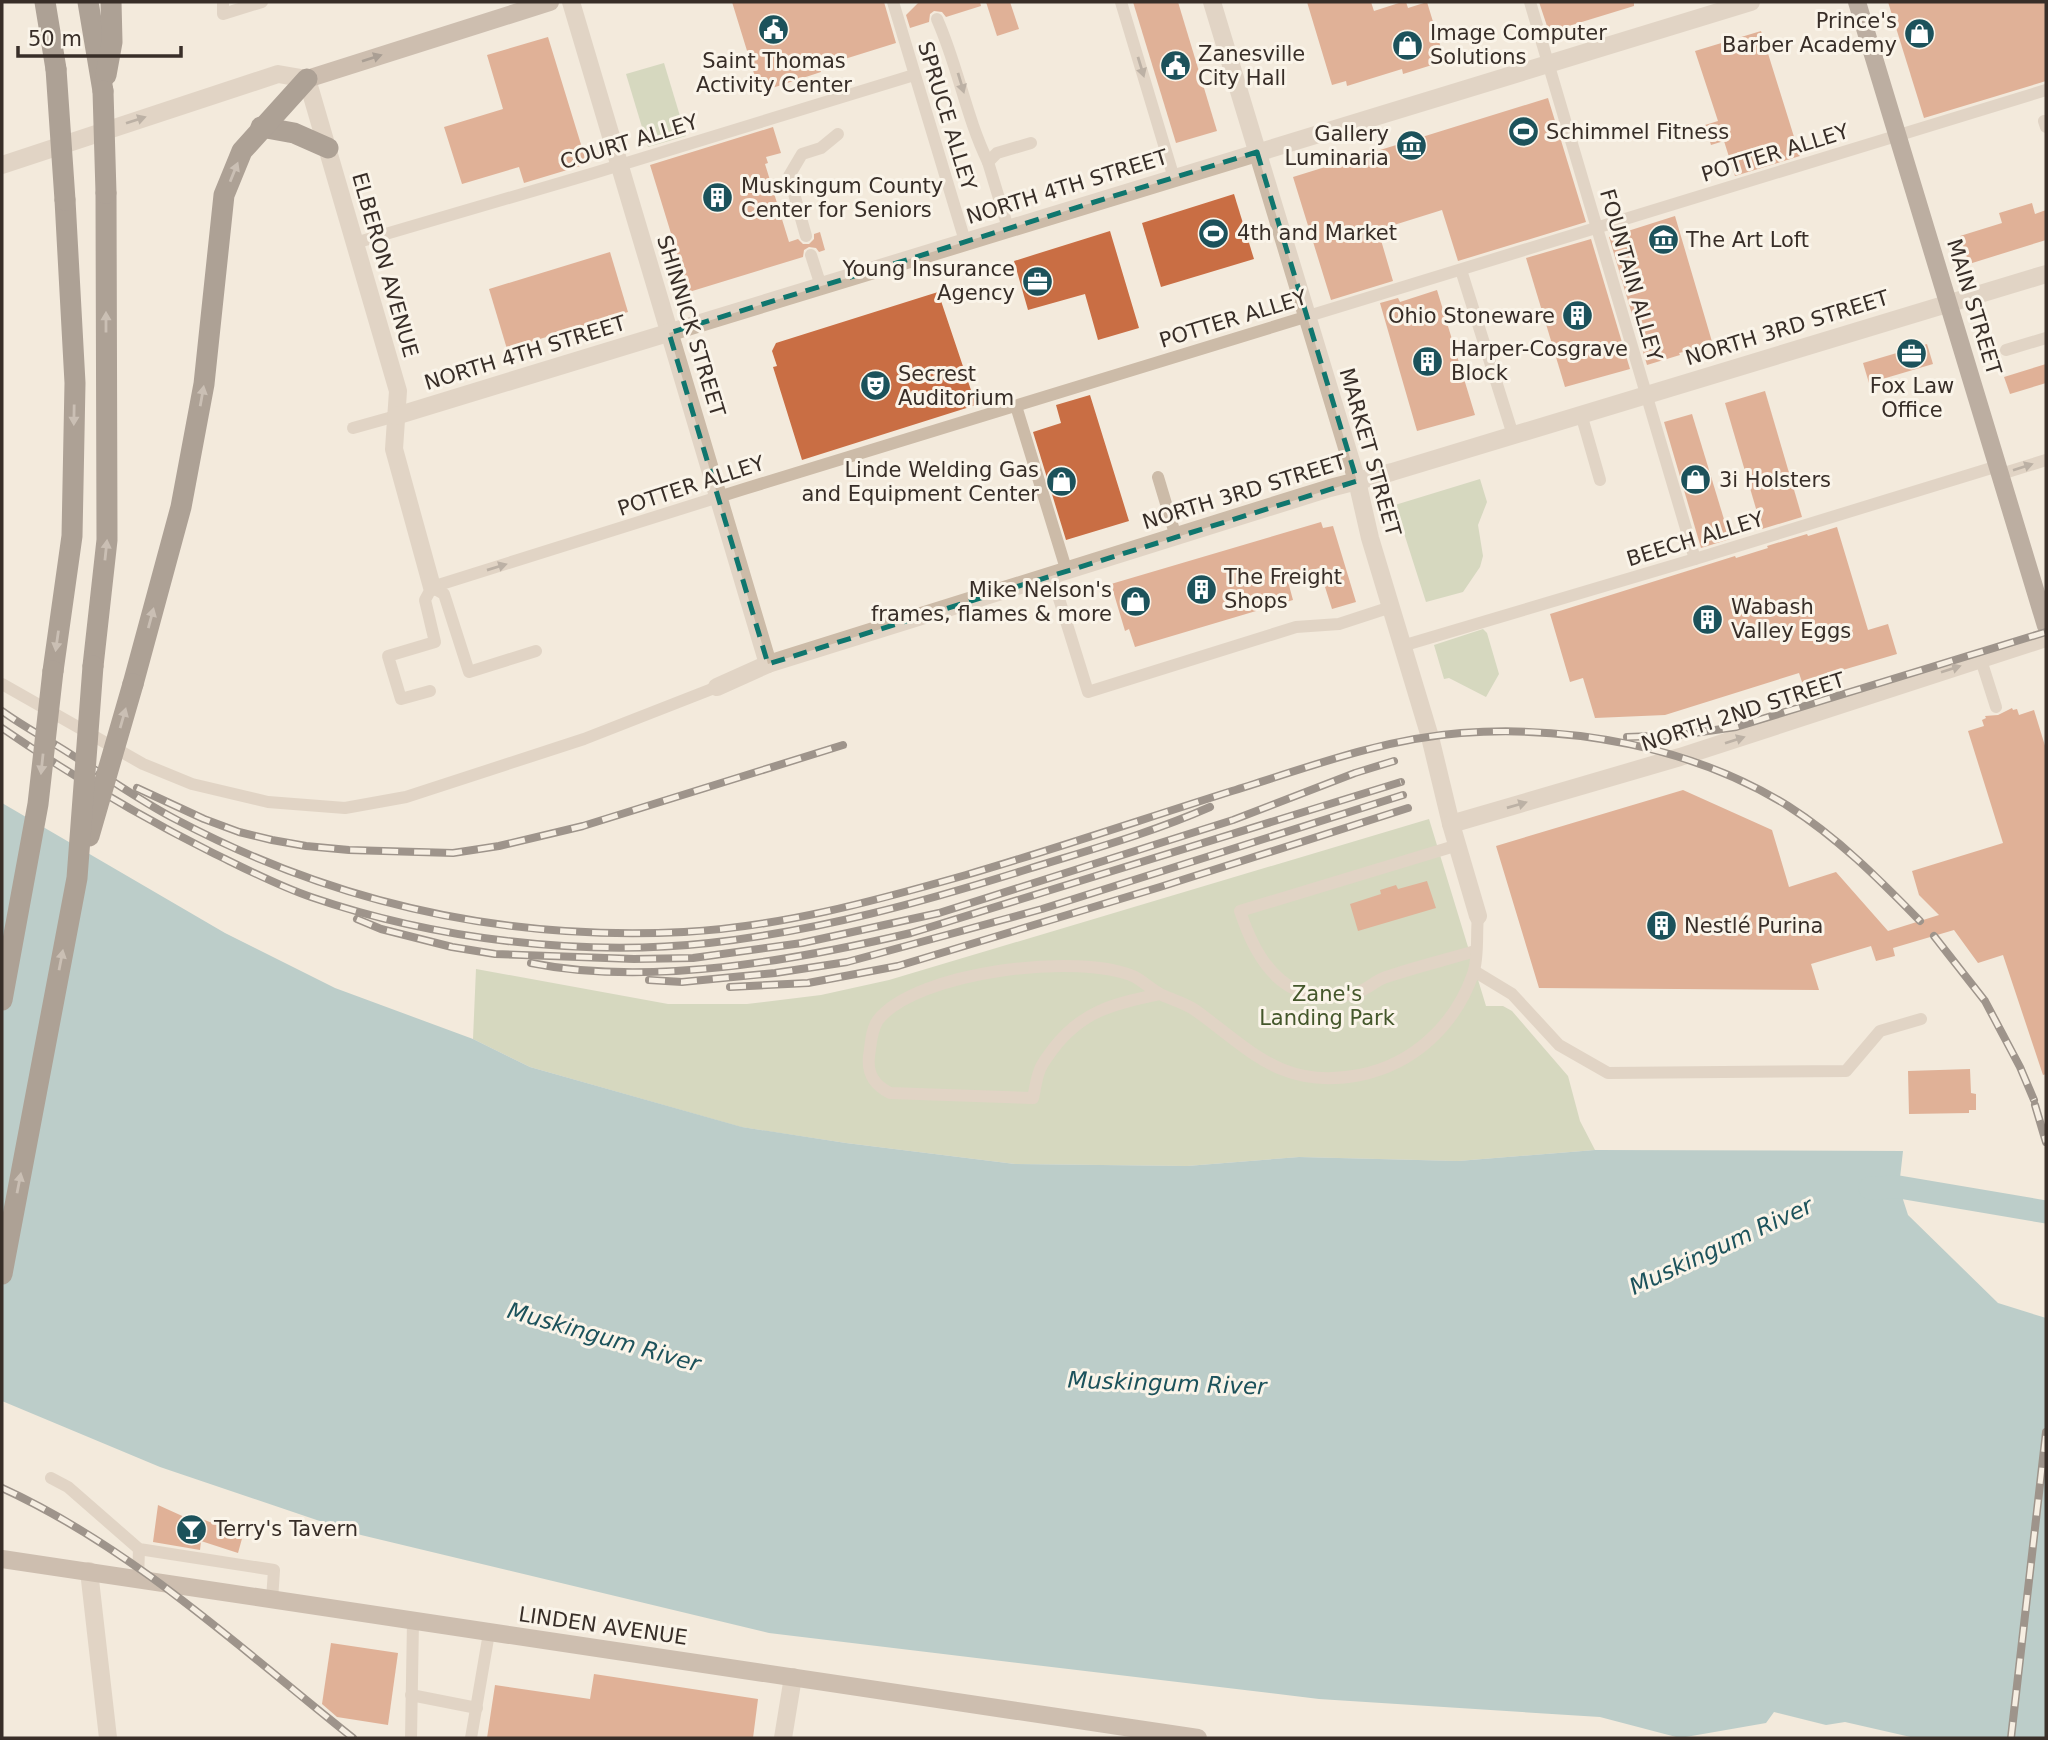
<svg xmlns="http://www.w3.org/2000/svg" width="2048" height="1740" font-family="'DejaVu Sans',sans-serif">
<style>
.green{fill:#b3c39c}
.water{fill:#7aabb1}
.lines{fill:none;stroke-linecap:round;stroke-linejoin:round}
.canal{stroke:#7aabb1;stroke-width:23}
.building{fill:#c96e44}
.service{stroke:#ccbba8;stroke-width:12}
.minor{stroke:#ccbba8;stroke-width:18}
.tertiary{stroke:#ccbba8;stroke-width:18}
.secondary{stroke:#9f8a79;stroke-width:18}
.primary{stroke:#7a6759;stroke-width:18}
.motorway{stroke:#59493f;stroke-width:21}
.rail-casing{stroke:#382e28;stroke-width:8}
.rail{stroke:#faf4e9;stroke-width:5;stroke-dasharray:16;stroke-linecap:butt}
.motorway-bridge{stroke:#59493f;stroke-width:21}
.oneway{fill:#52453c}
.oneway2{fill:#7b6d62}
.oneway3{fill:#998d83}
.marked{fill:none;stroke:#0f766e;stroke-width:5;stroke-dasharray:14 9;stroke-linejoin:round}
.labels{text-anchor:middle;stroke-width:6;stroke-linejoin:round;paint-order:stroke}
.poi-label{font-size:21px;fill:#382e28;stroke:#faf4e9;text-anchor:start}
.street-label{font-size:21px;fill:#382e28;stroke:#faf4e9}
.park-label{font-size:21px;fill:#44572b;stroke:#faf4e9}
.water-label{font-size:23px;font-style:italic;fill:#1c525b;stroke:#faf4e9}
</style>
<rect width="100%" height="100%" fill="#f3eadc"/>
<g class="green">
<path d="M664 63 686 136 648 147 626 74Z"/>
<path d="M1480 479 1487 502 1478 525 1483 556 1480 567 1463 592 1426 602 1395 505Z"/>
<path d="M1483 629 1487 633 1499 674 1486 697 1449 678 1444 679 1434 645Z"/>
<path d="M1429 819 1486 1006H1503L1512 1011 1568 1076 1580 1121 1595 1150 1458 1161 1299 1157 1187 1166 1015 1164 846 1143 741 1127 530 1067 473 1039 476 969 668 1004H747L821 995 889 980Z"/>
</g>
<path class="water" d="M2 803 225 933 335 988 473 1039 530 1067 742 1127 846 1143 1015 1164 1187 1166 1299 1157 1458 1161 1595 1150 1903 1151 1899 1187 1908 1215 1998 1303 2046 1318V1738H1915L1845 1722 1826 1725 1774 1712 1766 1723 1680 1738 1600 1717 1319 1699 769 1633 361 1535 160 1467 2 1401Z"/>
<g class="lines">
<path class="canal" d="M1870 1188 1899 1187 2046 1212"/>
</g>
<g class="building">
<path d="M732 2H884L896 43 819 67 821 72 763 91 760 79 756 80Z"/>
<path d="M919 2H980L981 6 946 17 942 12 934 11 930 14 929 22 910 28 906 15Z"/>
<path d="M986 2H1010L1019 29 997 36Z"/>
<path d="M1133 2H1178L1217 131 1176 143Z"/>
<path d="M1307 2H1371L1374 11 1402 2H1406L1408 8 1427 2 1445 61 1403 74 1402 69 1347 86 1346 81 1332 85Z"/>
<path d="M1539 2H1634V6L1549 32Z"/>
<path d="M1888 2H2046V81L1924 118Z"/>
<path d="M1761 31 1800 156 1735 176 1724 141 1711 145 1705 125 1718 121 1695 51Z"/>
<path d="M548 37 587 164 524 183 519 167 462 184 444 127 503 109 487 55Z"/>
<path d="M1548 98 1586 222 1458 261 1442 210 1378 230 1393 281 1331 300 1293 177Z"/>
<path d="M773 127 781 153 766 157 768 163 765 164 789 242 798 239 803 244H809L814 239V234L820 232 825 250 819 252 816 248 809 247 804 250 803 257 689 292 650 165Z"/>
<path d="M1234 194 1254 259 1161 287 1142 223Z"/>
<path d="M2032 203 2035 214 2046 210V240L1969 264 1960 236 2002 223 1999 213Z"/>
<path d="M1675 216 1713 345 1679 353 1680 355 1647 365 1609 237Z"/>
<path d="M1110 231 1139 328 1098 340 1085 294 1028 310 1014 261Z"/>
<path d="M1591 239 1630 369 1565 387 1526 258Z"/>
<path d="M610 252 628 312 507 349 489 289Z"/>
<path d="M1437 290 1475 415 1417 431 1380 303 1398 298 1400 302Z"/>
<path d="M938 292 976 405 802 460 773 367 777 366 772 351 776 343Z"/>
<path d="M1927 344 1933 364 1869 383 1863 363Z"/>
<path d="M2046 364V383L2010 394 2004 377Z"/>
<path d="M1765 391 1802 517 1762 529 1725 403Z"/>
<path d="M1090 395 1129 521 1066 540 1033 432 1061 423 1056 405Z"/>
<path d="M1692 414 1730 539 1701 548 1664 422Z"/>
<path d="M1321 522 1323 528 1333 526 1356 602 1332 609 1319 568 1287 578 1293 600 1135 647 1129 629 1125 631 1111 584Z"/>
<path d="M1837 527 1868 630 1888 624 1897 654 1802 682 1799 673 1665 715 1595 718 1583 678 1570 682 1550 614 1735 556 1736 558 1768 548 1767 546 1807 534 1808 536Z"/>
<path d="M2012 708 2013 710 2017 709 2019 715 2034 710 2046 749V1074L2043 1075 2003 955 1978 963 1954 930 1893 948 1895 956 1876 961 1871 946 1811 964 1819 990 1539 988 1496 846 1683 790 1772 830 1789 887 1836 872 1888 931 1939 915 1919 895 1912 871 2003 843 1968 731 1984 726 1982 720 1986 718 1985 716 1998 715Z"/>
<path d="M1427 881 1436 908 1358 931 1350 904 1381 894 1380 890 1396 885 1398 889Z"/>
<path d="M1970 1069 1971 1093 1976 1094V1110H1969V1113L1909 1114 1908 1071Z"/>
<path d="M158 1505 200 1524 202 1519 243 1535 238 1553 201 1541 200 1550 153 1542Z"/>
<path d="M331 1643 398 1653 388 1725 337 1717 322 1704Z"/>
<path d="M594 1674 758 1699 753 1738H487L495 1685 590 1699Z"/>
</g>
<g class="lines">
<g class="service">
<path d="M223 2V14L262 2"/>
<path d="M893 2 965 241"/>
<path d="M1121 2 1174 178"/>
<path d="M1530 2 1695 559"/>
<path d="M937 19C958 66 966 117 988 162"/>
<path d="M2044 121 2046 127"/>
<path d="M1008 228 988 162 997 153 1031 143"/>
<path d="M806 236 789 176 802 154 821 148 838 134"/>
<path d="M355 243 594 173 914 75"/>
<path d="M811 255 821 286"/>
<path d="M1461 270 1513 435"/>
<path d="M2006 350 2046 338"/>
<path d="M1016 406 1067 572"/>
<path d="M1581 414 1600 480"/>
<path d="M353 428 396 416"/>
<path d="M2001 474 2046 460"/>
<path d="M1158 477 1176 537"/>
<path d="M1052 576 1088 692 1296 627 1339 624 1391 607"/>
<path d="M432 587 744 489 2046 90"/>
<path d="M432 587 444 594 469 672 536 651"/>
<path d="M1402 646 1695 559 1998 466"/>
<path d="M1981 660 1996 707"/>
<path d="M2 684 143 764 192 784 268 802 345 808 406 797 584 739 717 687"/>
<path d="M430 691 401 699 388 656 435 642 425 600 432 587"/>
<path d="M1458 845 1240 911C1259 969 1290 1010 1358 992 1368 989 1376 980 1386 977 1416 967 1445 960 1475 951"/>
<path d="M1474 971 1512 994 1559 1045 1608 1073 1846 1071 1880 1031 1921 1019"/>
<path d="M1160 994C1114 1004 1083 1010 1053 1049 1048 1056 1041 1064 1039 1072 1036 1080 1035 1090 1033 1098L890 1093C874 1085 867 1074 869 1056 871 1044 871 1030 878 1020 916 971 1081 952 1135 977 1144 982 1152 990 1162 995 1173 1000 1185 1003 1195 1010 1252 1051 1282 1090 1360 1075 1414 1064 1455 1025 1473 974 1479 957 1476 934 1478 916"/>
<path d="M51 1478 68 1487 139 1549 274 1570 272 1600"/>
<path d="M138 1580 139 1549"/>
<path d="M411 1695 477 1708"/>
<path d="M411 1738 413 1621"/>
<path d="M471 1738 489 1633"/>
</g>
<g class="minor">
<path d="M571 2 768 664"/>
<path d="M2 165 278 74 307 79 398 391 394 449 432 587"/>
<path d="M396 416 1751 2"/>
<path d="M1357 481 1370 538 1430 737 1451 824 1478 916"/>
<path d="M717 687 768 664 1330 488 1392 472 2046 274"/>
<path d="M1451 824 1680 757 2046 638"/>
<path d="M89 1571 108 1738"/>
<path d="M783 1738 793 1677"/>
</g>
<path class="tertiary" d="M1212 2 1357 481"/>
<g class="secondary">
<path d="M307 79 550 2"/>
<path d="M2 1559 1198 1738"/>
</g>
<path class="primary" d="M1857 2 2046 626"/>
<g class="motorway">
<path d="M45 2 56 69"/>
<path d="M88 2 103 91"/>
<path d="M106 75 112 42 111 2"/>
<path d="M261 127 294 133 328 148"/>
<path d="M93 666 107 540 106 193"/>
<path d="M53 671 72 536 75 383 65 200"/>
<path d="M133 684 181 507 204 384 224 195 242 151 307 79"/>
</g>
<defs>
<g id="rail">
<path d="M2 711C24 727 49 740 72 755 107 777 140 801 177 820 336 904 504 941 684 932 780 927 874 901 966 875 1055 849 1143 819 1232 791 1306 768 1382 739 1461 733 1572 725 1693 747 1788 806 1837 837 1879 879 1920 921"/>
<path d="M2 728C69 774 139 816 211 852 244 868 276 885 311 897 433 939 580 957 709 943 818 931 923 902 1028 869 1089 850 1151 833 1210 807"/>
<path d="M1627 737 1680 735 1736 727 2046 632"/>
<path d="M137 788 204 819 239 832 272 840 306 846 349 850 453 853 499 846 583 826 843 745"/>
<path d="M357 919 381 929 452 947 495 954 634 959 693 958 802 943 939 913 1233 820 1355 773 1394 761"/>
<path d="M1934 936 1985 1001 2020 1067 2034 1100"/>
<path d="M531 963C649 987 796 960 911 933L1401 782"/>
<path d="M649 980 682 982 775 973 847 962 1042 909 1403 795"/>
<path d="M730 987 808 983 898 966 1160 887 1408 808"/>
<path d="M2035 1105 2046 1142"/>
<path d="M2 1488C133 1548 241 1649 353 1738"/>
<path d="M2011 1738 2046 1432"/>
</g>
</defs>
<use href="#rail" class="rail-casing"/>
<use href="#rail" class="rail"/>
<g class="motorway-bridge">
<path d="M56 69 65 200"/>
<path d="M103 91 106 193"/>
<path d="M89 836 133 684"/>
<path d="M2 1000 38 804 53 671"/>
<path d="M2 1274 77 878 93 666"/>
</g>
</g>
<defs><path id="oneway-solid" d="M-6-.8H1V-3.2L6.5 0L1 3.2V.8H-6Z" transform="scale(1.75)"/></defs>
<use class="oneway" href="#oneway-solid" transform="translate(372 58) rotate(-18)"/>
<g class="oneway2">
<use href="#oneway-solid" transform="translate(1141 67) rotate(73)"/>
<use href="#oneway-solid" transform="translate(961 83) rotate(73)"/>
<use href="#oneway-solid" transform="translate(136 120) rotate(-18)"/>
<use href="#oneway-solid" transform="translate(2023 467) rotate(-18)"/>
<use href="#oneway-solid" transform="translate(497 567) rotate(-17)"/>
<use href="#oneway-solid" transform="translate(1951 669) rotate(-18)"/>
<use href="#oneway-solid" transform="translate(1735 740) rotate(-18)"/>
<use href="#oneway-solid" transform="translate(1517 805) rotate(-16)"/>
</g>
<g class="oneway3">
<use href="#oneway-solid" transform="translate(234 172) rotate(-68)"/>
<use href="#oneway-solid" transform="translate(106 322) rotate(-90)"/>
<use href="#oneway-solid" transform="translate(202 396) rotate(-80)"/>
<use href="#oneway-solid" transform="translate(74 415) rotate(91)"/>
<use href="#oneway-solid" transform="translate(106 550) rotate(-84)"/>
<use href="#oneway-solid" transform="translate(151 618) rotate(-75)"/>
<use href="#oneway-solid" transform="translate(57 641) rotate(98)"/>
<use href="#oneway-solid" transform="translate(123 718) rotate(-74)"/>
<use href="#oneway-solid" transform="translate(42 764) rotate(96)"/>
<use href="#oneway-solid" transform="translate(61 960) rotate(-79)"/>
<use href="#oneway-solid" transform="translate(19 1183) rotate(-79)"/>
</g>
<path d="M0 0H2048V1740H0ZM1257 152 1357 481 768 664 669 333Z" fill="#f3eadc" fill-opacity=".55" fill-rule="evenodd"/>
<path class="marked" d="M1257 152 1357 481 768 664 669 333Z"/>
<defs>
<symbol id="civic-disc" viewBox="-11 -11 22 22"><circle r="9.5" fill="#1c525b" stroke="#faf4e9"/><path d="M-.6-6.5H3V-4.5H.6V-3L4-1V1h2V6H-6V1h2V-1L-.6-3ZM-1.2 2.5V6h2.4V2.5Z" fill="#fff"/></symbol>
<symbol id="shop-disc" viewBox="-11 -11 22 22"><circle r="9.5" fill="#1c525b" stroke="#faf4e9"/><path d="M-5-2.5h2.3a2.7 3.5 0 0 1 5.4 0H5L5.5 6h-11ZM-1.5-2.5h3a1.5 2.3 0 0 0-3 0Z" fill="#fff"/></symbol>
<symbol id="stadium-disc" viewBox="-11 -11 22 22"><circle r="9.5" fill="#1c525b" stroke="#faf4e9"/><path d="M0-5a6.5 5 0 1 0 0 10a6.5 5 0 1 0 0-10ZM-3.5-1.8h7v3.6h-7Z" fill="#fff"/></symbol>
<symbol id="museum-disc" viewBox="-11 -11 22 22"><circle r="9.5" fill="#1c525b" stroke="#faf4e9"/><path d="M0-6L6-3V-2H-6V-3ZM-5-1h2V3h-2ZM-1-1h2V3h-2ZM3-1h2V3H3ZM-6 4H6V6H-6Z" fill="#fff"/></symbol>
<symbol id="building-disc" viewBox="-11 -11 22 22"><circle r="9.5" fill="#1c525b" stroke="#faf4e9"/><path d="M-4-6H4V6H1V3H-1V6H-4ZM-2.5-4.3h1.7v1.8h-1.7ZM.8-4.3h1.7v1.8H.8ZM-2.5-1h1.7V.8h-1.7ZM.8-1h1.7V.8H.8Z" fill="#fff"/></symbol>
<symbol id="office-disc" viewBox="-11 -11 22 22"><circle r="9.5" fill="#1c525b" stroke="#faf4e9"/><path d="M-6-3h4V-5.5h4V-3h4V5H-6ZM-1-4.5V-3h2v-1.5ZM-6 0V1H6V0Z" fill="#fff"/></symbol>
<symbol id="theatre-disc" viewBox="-11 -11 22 22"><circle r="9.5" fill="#1c525b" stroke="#faf4e9"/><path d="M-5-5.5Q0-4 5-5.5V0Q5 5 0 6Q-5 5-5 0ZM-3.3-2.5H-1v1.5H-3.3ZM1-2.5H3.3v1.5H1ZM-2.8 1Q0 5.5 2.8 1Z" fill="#fff"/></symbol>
<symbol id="bar-disc" viewBox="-11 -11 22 22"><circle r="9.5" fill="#1c525b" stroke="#faf4e9"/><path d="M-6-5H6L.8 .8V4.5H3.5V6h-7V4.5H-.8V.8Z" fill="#fff"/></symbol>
</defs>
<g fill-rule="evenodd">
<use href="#civic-disc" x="756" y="12" width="35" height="35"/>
<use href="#shop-disc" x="1902" y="16" width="35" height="35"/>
<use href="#shop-disc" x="1390" y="28" width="35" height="35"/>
<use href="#civic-disc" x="1158" y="48" width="35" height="35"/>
<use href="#stadium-disc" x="1506" y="114" width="35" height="35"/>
<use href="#museum-disc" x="1394" y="128" width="35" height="35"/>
<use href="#building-disc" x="700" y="180" width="35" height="35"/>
<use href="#stadium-disc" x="1196" y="216" width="35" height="35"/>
<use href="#museum-disc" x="1646" y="222" width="35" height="35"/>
<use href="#office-disc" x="1020" y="264" width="35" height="35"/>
<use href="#building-disc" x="1560" y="298" width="35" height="35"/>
<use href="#office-disc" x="1894" y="336" width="35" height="35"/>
<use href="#building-disc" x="1410" y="344" width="35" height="35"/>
<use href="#theatre-disc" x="858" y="368" width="35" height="35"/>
<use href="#shop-disc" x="1678" y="462" width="35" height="35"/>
<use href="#shop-disc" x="1044" y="464" width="35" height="35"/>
<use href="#building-disc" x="1184" y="572" width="35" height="35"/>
<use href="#shop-disc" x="1118" y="584" width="35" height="35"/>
<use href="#building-disc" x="1690" y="602" width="35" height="35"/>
<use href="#building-disc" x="1644" y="908" width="35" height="35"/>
<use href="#bar-disc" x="174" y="1512" width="35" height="35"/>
</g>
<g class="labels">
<g class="poi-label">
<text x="1897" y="28" text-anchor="end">Prince's<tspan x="1897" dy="24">Barber Academy</tspan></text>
<text x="1430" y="40">Image Computer<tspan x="1430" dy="24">Solutions</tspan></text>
<text x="1198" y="61">Zanesville<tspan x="1198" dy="24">City Hall</tspan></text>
<text x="774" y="68" text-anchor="middle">Saint Thomas<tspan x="774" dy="24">Activity Center</tspan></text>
<text x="1546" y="139">Schimmel Fitness</text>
<text x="1389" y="141" text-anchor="end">Gallery<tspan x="1389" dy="24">Luminaria</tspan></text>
<text x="741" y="193">Muskingum County<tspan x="741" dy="24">Center for Seniors</tspan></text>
<text x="1237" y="240">4th and Market</text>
<text x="1686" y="247">The Art Loft</text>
<text x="1015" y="276" text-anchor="end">Young Insurance<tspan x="1015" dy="24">Agency</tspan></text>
<text x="1555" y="323" text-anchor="end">Ohio Stoneware</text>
<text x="1451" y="356">Harper-Cosgrave<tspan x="1451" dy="24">Block</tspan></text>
<text x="898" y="381">Secrest<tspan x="898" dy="24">Auditorium</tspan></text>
<text x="1912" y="393" text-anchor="middle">Fox Law<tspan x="1912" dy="24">Office</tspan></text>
<text x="1039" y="477" text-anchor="end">Linde Welding Gas<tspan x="1039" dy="24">and Equipment Center</tspan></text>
<text x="1719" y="487">3i Holsters</text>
<text x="1224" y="584">The Freight<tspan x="1224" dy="24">Shops</tspan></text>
<text x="1112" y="597" text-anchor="end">Mike Nelson's<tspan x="1112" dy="24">frames, flames &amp; more</tspan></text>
<text x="1731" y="614">Wabash<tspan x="1731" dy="24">Valley Eggs</tspan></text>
<text x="1684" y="933">Nestlé Purina</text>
<text x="214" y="1536">Terry's Tavern</text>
</g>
<g class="street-label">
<text transform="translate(947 116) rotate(73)" y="7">SPRUCE ALLEY</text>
<text transform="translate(629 142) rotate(-17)" y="7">COURT ALLEY</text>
<text transform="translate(1775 153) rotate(-17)" y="7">POTTER ALLEY</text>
<text transform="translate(1067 187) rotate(-17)" y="7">NORTH 4TH STREET</text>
<text transform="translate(385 265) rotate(74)" y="7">ELBERON AVENUE</text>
<text transform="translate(1631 275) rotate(74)" y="7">FOUNTAIN ALLEY</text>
<text transform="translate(1974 307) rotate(73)" y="7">MAIN STREET</text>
<text transform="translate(1233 319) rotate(-17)" y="7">POTTER ALLEY</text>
<text transform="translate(691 326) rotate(73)" y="7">SHINNICK STREET</text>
<text transform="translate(1787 328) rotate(-17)" y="7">NORTH 3RD STREET</text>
<text transform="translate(525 353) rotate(-17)" y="7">NORTH 4TH STREET</text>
<text transform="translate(1370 452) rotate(74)" y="7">MARKET STREET</text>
<text transform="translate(691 486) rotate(-18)" y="7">POTTER ALLEY</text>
<text transform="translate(1244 492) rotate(-17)" y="7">NORTH 3RD STREET</text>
<text transform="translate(1695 539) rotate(-17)" y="7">BEECH ALLEY</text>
<text transform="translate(1743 712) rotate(-18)" y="7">NORTH 2ND STREET</text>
<text transform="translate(603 1626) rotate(8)" y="7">LINDEN AVENUE</text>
</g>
<g class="park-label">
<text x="1327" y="1001">Zane's<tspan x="1327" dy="24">Landing Park</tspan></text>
</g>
<g class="water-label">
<text transform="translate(1721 1246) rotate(-25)" y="8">Muskingum River</text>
<text transform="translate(604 1337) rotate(16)" y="8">Muskingum River</text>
<text transform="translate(1167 1383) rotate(2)" y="8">Muskingum River</text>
</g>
</g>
<rect width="2048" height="1740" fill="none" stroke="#382e28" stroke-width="7"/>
<path d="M18 46v10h163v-10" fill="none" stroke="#382e28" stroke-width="3.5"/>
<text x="28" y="46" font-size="21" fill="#382e28" stroke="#faf4e9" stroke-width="5" paint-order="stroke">50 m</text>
</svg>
